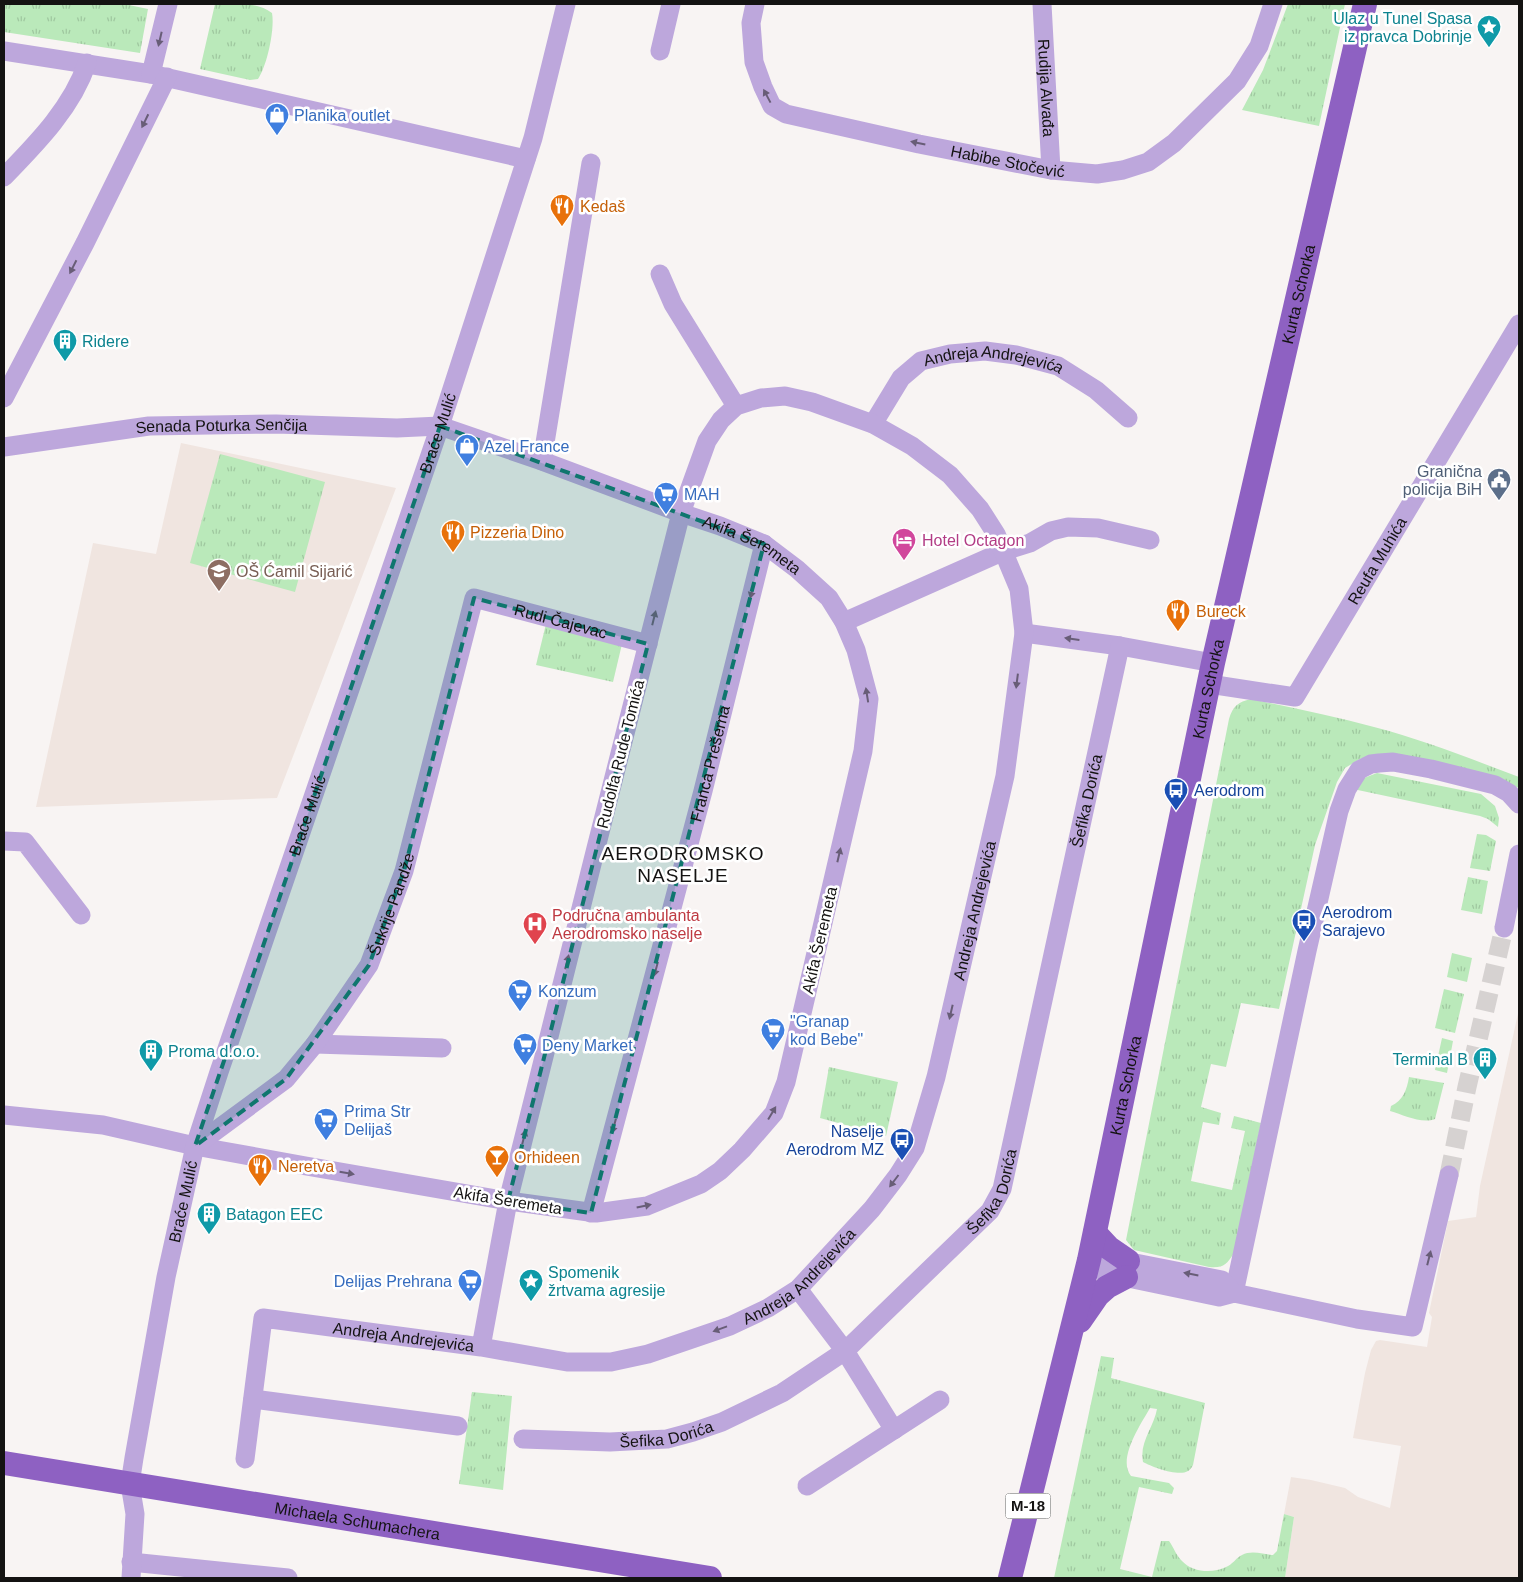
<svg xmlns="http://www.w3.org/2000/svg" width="1523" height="1582" font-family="Helvetica,sans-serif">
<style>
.built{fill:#f0e5e0}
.grass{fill:url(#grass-tufts)}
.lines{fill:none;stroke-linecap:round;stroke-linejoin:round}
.minor-tunnel{stroke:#d6d2d1;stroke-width:19;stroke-dasharray:19 9;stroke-linecap:butt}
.minor{stroke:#bda7dc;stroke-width:19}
.major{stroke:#8e61c2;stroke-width:24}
.oneway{fill:#685d77}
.marked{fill:#0f766e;fill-opacity:0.2;stroke:#0f766e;stroke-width:4;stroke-dasharray:10 6;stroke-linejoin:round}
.labels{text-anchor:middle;stroke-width:5;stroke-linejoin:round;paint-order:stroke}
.shield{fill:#fff;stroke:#5a5a59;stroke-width:1}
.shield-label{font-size:15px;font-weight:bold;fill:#141312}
.culture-label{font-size:16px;fill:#0d838f;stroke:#fff;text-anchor:start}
.street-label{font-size:16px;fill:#141312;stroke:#fff}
.shop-label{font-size:16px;fill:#366cbe;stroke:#fff;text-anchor:start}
.food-label{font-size:16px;fill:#c56008;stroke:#fff;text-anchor:start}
.service-label{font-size:16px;fill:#4e5e75;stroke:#fff;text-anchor:end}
.hotel-label{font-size:16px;fill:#b23c85;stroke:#fff;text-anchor:start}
.education-label{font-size:16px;fill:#785e54;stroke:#fff;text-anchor:start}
.transit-label{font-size:16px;fill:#164399;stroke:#fff;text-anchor:start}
.health-label{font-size:16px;fill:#be3a42;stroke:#fff;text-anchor:start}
.quarter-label{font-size:19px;letter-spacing:1px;fill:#141312;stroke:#fff}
</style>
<defs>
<pattern id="grass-tufts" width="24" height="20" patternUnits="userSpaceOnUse" patternTransform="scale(1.25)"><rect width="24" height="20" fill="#bae9ba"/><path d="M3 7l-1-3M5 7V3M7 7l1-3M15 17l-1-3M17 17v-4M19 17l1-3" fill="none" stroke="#9fc79f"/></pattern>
</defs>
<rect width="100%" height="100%" fill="#f8f4f3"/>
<g class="built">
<path d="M181 443 396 488 277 798 36 807 93 543 156 554Z"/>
<path d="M1519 1009V1578H1285L1294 1517 1284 1514 1291 1477 1311 1480 1345 1488 1358 1497 1390 1508 1401 1446 1353 1438 1365 1373 1371 1350 1376 1341 1380 1340 1427 1347 1432 1317 1429 1313 1448 1221 1476 1217 1480 1186Z"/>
</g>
<g class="grass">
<path d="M4 4H124L148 9 140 53 4 32Z"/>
<path d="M215 4C234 4 256 1 272 13 275 29 267 66 258 79L250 80 200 69Z"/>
<path d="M1288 4H1345L1319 126 1242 110 1263 70Z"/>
<path d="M220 454 325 482 295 592 190 563Z"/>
<path d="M546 624 622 644 613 682 536 665Z"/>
<path d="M1251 699C1292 708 1333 716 1374 727 1424 740 1471 759 1519 777V788L1468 769 1378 754 1360 759 1345 768 1337 782 1315 845 1279 1009 1241 1003 1226 1067 1211 1064 1201 1107 1221 1113 1219 1125 1203 1122 1191 1181 1232 1190 1245 1131 1231 1128 1234 1116 1261 1123 1234 1253C1226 1265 1224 1268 1209 1267L1134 1250 1126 1240 1229 719C1233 706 1238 702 1251 699Z"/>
<path d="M1377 773 1481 794 1495 806 1499 818 1498 827 1488 819 1480 816 1353 789 1364 778Z"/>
<path d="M1477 834 1486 835 1496 841 1490 871 1470 868Z"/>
<path d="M1468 877 1488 881 1482 914 1461 910Z"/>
<path d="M1452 953 1472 958 1467 982 1447 977Z"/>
<path d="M1444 989 1464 994 1455 1033 1435 1028Z"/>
<path d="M1442 1038 1453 1041 1447 1073 1435 1070Z"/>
<path d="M829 1067 898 1082 886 1136 820 1118Z"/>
<path d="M1409 1077 1444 1083 1435 1119C1421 1124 1404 1115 1390 1111L1391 1106C1403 1101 1407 1089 1409 1077Z"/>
<path d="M1101 1356 1114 1358 1111 1378 1205 1403 1193 1465C1192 1467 1190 1470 1188 1471 1179 1477 1152 1467 1143 1462 1139 1442 1154 1427 1157 1409L1150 1408C1141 1424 1117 1459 1131 1476L1169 1483 1174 1488 1172 1494 1139 1487 1120 1569 1152 1577 1161 1541H1169C1174 1548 1176 1555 1182 1561 1192 1572 1212 1574 1226 1567 1232 1565 1236 1558 1242 1555 1251 1550 1263 1554 1273 1555L1277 1551 1284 1514 1294 1517 1285 1578H1054Z"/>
<path d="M472 1392 512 1396 503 1490 459 1484Z"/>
</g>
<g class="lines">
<path class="minor-tunnel" d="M1449 1175 1467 1087 1504 928"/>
<g class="minor">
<path id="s1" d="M755 4 751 23 754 62 763 87 772 106 786 114 919 144 1051 170 1097 174 1123 170 1148 162 1174 143 1237 81 1259 46 1273 4"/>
<path id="s2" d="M1042 4 1051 170"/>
<path d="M4 51 151 74 526 159"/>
<path d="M660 51 671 4"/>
<path d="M151 74 168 4"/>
<path d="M4 177C36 144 72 108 87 63"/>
<path d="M660 274 673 304 736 406"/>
<path d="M4 398 85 243 167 77"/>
<path id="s3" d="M873 424 901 378 921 361 950 354 985 351 1016 355 1058 366 1096 390 1128 418"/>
<path id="s4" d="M4 447 149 426 276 424 397 428 440 426 542 461 681 513 720 526 764 544 797 569 829 598 844 622 856 650 869 699 863 751 786 1082 774 1113 742 1150 720 1171 701 1184 647 1206 596 1213 508 1201 306 1166 195 1146 103 1125 4 1115"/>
<path d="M542 461 591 163"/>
<path d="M844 622 1004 551 1030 543 1051 531 1068 527 1098 528 1150 540"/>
<path d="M1024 633 1120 646 1213 663"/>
<path id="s5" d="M1209 684 1295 697 1519 324"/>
<path d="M4 841 25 842 81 915"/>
<path d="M1504 928 1519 854"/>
<path d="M315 1044 442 1048"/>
<path id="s6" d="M195 1146 286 1079 315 1044 369 965 404 871 474 598 648 644"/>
<path id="s7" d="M591 1213 703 791 764 544"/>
<path d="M798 1289 845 1351 894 1430"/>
<path d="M1234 1293 1307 951 1339 811 1347 789 1359 770 1371 764 1379 763 1393 762 1431 769 1495 785 1509 793 1519 804"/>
<path d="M1234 1293 1222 1280 1110 1258H1098L1089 1260 1099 1269 1109 1274 1219 1297 1234 1293 1357 1319 1413 1327 1449 1175"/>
<path d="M253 1399 458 1426"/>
<path id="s8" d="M523 1439 610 1442 667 1439 693 1432 722 1422 782 1393 845 1351 990 1211 1002 1189 1120 646"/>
<path id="s9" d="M245 1459 263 1318 481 1347 567 1362H611L648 1354 730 1326 768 1308 798 1289 872 1209 898 1175 915 1148 936 1077 1005 776 1024 633 1019 589 996 534 980 509 950 475 912 446 873 424 812 402 785 396 761 398 736 406 721 420 707 441 681 513 596 848 508 1201 481 1347"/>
<path d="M807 1486 940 1400"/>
<path d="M131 1562 288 1578"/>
<path id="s10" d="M131 1578 135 1514 130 1484 134 1458 166 1277 195 1146 219 1072 440 426 533 138 566 4"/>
</g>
<g class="major">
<path d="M1095 1233 1109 1248 1128 1261"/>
<path d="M1080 1321 1098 1295 1107 1287 1126 1277"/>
<path id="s11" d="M4 1463 710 1578"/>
<path id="s12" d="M1010 1578 1089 1260 1213 663 1365 4"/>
</g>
</g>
<defs><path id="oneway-solid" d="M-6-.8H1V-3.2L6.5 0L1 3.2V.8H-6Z" transform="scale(1.25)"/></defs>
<g class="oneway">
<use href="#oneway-solid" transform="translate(160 39) rotate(103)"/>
<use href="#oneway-solid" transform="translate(767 96) rotate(-118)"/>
<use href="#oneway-solid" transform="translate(145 121) rotate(116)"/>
<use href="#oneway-solid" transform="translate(918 143) rotate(-168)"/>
<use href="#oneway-solid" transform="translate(73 267) rotate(117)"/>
<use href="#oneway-solid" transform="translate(752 591) rotate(104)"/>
<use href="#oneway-solid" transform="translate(654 618) rotate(-76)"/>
<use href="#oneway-solid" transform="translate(1072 639) rotate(-172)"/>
<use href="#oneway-solid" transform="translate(1017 681) rotate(97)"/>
<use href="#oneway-solid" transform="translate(867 695) rotate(-99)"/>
<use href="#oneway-solid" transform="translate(839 855) rotate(-77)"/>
<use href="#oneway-solid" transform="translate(567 962) rotate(-76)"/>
<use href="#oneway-solid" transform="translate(656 969) rotate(105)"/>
<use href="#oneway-solid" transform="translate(951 1012) rotate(103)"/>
<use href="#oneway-solid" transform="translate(772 1113) rotate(-59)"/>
<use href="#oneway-solid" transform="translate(614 1126) rotate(105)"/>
<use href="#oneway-solid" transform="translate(524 1137) rotate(-76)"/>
<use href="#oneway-solid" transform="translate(347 1173) rotate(10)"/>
<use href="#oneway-solid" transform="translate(894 1181) rotate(127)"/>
<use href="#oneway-solid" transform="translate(644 1206) rotate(-12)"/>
<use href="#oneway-solid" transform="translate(1429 1258) rotate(-76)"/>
<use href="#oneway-solid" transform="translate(1191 1274) rotate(-169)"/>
<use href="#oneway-solid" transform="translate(720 1329) rotate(160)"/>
</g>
<path class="marked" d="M440 426 764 544 591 1213 508 1201 648 644 474 598 404 871 369 965 286 1079 195 1146Z"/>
<defs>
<symbol id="sight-pin" viewBox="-11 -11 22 30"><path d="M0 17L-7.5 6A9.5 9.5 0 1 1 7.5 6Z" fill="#0f9aa8" stroke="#fff"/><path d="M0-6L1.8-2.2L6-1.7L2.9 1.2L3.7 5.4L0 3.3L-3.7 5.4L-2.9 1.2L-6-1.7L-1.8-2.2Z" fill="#fff"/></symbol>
<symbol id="shop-pin" viewBox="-11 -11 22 30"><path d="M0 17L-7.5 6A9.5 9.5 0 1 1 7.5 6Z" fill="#3f7fe0" stroke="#fff"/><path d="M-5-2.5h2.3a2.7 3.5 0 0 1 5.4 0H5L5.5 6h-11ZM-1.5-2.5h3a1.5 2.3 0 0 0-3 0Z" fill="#fff"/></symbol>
<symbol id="restaurant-pin" viewBox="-11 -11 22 30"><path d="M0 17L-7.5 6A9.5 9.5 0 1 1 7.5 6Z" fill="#e8710a" stroke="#fff"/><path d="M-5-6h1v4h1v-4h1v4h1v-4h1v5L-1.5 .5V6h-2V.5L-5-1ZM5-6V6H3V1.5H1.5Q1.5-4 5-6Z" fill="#fff"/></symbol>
<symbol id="building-pin" viewBox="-11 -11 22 30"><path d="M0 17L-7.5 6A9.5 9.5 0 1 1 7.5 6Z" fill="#0f9aa8" stroke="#fff"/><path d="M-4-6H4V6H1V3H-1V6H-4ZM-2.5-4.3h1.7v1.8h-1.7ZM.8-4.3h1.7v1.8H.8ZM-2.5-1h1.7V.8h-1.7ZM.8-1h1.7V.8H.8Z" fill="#fff"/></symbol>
<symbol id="civic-pin" viewBox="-11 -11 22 30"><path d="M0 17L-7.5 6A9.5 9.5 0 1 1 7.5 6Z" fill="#5c6f8a" stroke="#fff"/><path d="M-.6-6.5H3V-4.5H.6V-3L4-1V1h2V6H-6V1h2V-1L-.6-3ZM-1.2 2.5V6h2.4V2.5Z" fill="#fff"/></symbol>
<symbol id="supermarket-pin" viewBox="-11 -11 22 30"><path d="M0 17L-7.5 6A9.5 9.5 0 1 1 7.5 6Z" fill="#3f7fe0" stroke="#fff"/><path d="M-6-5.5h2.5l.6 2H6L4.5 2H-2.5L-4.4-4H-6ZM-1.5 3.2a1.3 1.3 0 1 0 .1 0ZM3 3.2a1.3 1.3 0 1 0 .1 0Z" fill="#fff"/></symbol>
<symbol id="hotel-pin" viewBox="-11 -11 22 30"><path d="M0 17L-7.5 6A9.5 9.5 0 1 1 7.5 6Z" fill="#d1479c" stroke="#fff"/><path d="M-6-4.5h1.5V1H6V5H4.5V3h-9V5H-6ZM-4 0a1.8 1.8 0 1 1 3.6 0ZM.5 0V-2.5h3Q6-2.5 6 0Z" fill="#fff"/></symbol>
<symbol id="school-pin" viewBox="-11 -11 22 30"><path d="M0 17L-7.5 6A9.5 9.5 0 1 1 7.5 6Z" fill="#8d6e63" stroke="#fff"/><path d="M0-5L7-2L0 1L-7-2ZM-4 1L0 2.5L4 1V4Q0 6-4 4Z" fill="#fff"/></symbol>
<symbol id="bus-pin" viewBox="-11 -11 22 30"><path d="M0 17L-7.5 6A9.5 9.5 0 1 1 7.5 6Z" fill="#1a4fb4" stroke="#fff"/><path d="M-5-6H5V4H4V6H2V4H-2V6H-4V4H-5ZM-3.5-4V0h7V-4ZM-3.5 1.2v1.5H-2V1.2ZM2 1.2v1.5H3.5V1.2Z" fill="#fff"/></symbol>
<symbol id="hospital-pin" viewBox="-11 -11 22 30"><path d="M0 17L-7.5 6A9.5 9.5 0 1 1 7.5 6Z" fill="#e0444e" stroke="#fff"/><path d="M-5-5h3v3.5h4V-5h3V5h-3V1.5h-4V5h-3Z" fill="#fff"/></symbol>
<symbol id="bar-pin" viewBox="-11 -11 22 30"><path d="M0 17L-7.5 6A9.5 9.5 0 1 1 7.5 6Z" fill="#e8710a" stroke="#fff"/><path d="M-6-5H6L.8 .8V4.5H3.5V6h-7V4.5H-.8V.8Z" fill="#fff"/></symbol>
</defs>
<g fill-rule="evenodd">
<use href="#sight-pin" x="1475" y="13" width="28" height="38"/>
<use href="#shop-pin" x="263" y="101" width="28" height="38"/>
<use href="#restaurant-pin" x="548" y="192" width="28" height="38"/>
<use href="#building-pin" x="51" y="327" width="28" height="38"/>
<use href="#shop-pin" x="453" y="432" width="28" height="38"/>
<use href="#civic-pin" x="1485" y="466" width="28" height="38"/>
<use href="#supermarket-pin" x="652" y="480" width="28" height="38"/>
<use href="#restaurant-pin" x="439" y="518" width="28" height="38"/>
<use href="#hotel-pin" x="890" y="526" width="28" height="38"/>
<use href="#school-pin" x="205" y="557" width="28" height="38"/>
<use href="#restaurant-pin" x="1164" y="597" width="28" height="38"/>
<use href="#bus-pin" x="1162" y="776" width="28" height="38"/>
<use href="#bus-pin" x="1290" y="907" width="28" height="38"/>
<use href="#hospital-pin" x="521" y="910" width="28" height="38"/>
<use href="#supermarket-pin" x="506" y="977" width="28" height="38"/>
<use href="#supermarket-pin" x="759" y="1016" width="28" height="38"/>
<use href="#supermarket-pin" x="511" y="1031" width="28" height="38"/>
<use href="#building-pin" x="137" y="1037" width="28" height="38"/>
<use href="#building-pin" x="1471" y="1045" width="28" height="38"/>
<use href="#supermarket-pin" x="312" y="1106" width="28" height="38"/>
<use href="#bus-pin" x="888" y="1126" width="28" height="38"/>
<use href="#bar-pin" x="483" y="1143" width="28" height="38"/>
<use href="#restaurant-pin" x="246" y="1152" width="28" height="38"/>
<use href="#building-pin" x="195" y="1200" width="28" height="38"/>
<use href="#supermarket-pin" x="456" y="1267" width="28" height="38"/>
<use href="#sight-pin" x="517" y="1267" width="28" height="38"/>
</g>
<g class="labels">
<rect class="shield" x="1005.5" y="1493.5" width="45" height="25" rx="4"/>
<g class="shield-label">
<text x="1028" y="1511">M-18</text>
</g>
<g class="culture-label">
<text x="1472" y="24" text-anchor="end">Ulaz u Tunel Spasa<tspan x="1472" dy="18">iz pravca Dobrinje</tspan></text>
<text x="82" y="347">Ridere</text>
<text x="168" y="1057">Proma d.o.o.</text>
<text x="1468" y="1065" text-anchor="end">Terminal B</text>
<text x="226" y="1220">Batagon EEC</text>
<text x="548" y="1278">Spomenik<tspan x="548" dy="18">žrtvama agresije</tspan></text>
</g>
<g class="street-label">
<text dy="6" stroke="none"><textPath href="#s2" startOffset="84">Rudija Alvađa</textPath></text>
<text dy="6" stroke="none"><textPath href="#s1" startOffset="349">Habibe Stočević</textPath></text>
<text dy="6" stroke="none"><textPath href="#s12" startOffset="1316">Kurta Schorka</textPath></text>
<text dy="6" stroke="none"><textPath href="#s3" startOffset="154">Andreja Andrejevića</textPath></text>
<text dy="6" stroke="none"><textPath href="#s4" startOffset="219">Senada Poturka Senčija</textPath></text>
<text dy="6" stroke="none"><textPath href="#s10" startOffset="1192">Braće Mulić</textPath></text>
<text dy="6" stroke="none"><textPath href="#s4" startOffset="772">Akifa Šeremeta</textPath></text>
<text dy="6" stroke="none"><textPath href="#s5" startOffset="246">Reufa Muhića</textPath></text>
<text dy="6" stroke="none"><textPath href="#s6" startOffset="726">Rudi Čajevac</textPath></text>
<text dy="6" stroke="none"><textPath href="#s12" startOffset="911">Kurta Schorka</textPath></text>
<text transform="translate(620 754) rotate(-76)" y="6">Rudolfa Rude Tomića</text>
<text dy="6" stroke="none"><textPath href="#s7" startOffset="465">Franca Prešerna</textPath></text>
<text dy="6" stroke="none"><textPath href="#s8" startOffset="968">Šefika Dorića</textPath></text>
<text dy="6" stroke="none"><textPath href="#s10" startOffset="788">Braće Mulić</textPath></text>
<text dy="6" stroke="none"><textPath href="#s6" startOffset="319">Šukrije Pandže</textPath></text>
<text dy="6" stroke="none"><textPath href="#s9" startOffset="1124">Andreja Andrejevića</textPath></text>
<text transform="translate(819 940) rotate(-77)" y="6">Akifa Šeremeta</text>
<text dy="6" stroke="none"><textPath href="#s12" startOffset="506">Kurta Schorka</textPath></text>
<text dy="6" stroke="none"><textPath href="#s8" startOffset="564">Šefika Dorića</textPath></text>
<text transform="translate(508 1200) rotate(9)" y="6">Akifa Šeremeta</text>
<text dy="6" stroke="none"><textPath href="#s10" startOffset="382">Braće Mulić</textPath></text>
<text dy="6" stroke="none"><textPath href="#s9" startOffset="704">Andreja Andrejevića</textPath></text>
<text dy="6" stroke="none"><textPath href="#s9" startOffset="284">Andreja Andrejevića</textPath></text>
<text dy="6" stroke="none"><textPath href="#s8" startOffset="144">Šefika Dorića</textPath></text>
<text dy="6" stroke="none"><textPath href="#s11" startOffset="358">Michaela Schumachera</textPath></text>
</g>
<g class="shop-label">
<text x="294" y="121">Planika outlet</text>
<text x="484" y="452">Azel France</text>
<text x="684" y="500">MAH</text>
<text x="538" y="997">Konzum</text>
<text x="790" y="1027">"Granap<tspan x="790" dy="18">kod Bebe"</tspan></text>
<text x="542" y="1051">Deny Market</text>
<text x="344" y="1117">Prima Str<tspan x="344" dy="18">Delijaš</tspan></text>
<text x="452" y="1287" text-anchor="end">Delijas Prehrana</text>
</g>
<g class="food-label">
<text x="580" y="212">Kedaš</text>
<text x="470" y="538">Pizzeria Dino</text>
<text x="1196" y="617">Bureck</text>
<text x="514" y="1163">Orhideen</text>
<text x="278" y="1172">Neretva</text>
</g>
<g class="service-label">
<text x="1482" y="477">Granična<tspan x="1482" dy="18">policija BiH</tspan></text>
</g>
<g class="hotel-label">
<text x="922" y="546">Hotel Octagon</text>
</g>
<g class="education-label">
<text x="236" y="577">OŠ Ćamil Sijarić</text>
</g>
<g class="transit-label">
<text x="1194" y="796">Aerodrom</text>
<text x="1322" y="918">Aerodrom<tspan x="1322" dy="18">Sarajevo</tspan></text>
<text x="884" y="1137" text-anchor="end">Naselje<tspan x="884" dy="18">Aerodrom MZ</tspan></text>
</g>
<g class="health-label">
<text x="552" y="921">Područna ambulanta<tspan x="552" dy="18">Aerodromsko naselje</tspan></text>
</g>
<g class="quarter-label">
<text x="683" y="860">AERODROMSKO<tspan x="683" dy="22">NASELJE</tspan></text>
</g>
</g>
<rect width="1523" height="1582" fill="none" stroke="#141312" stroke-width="10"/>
</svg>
